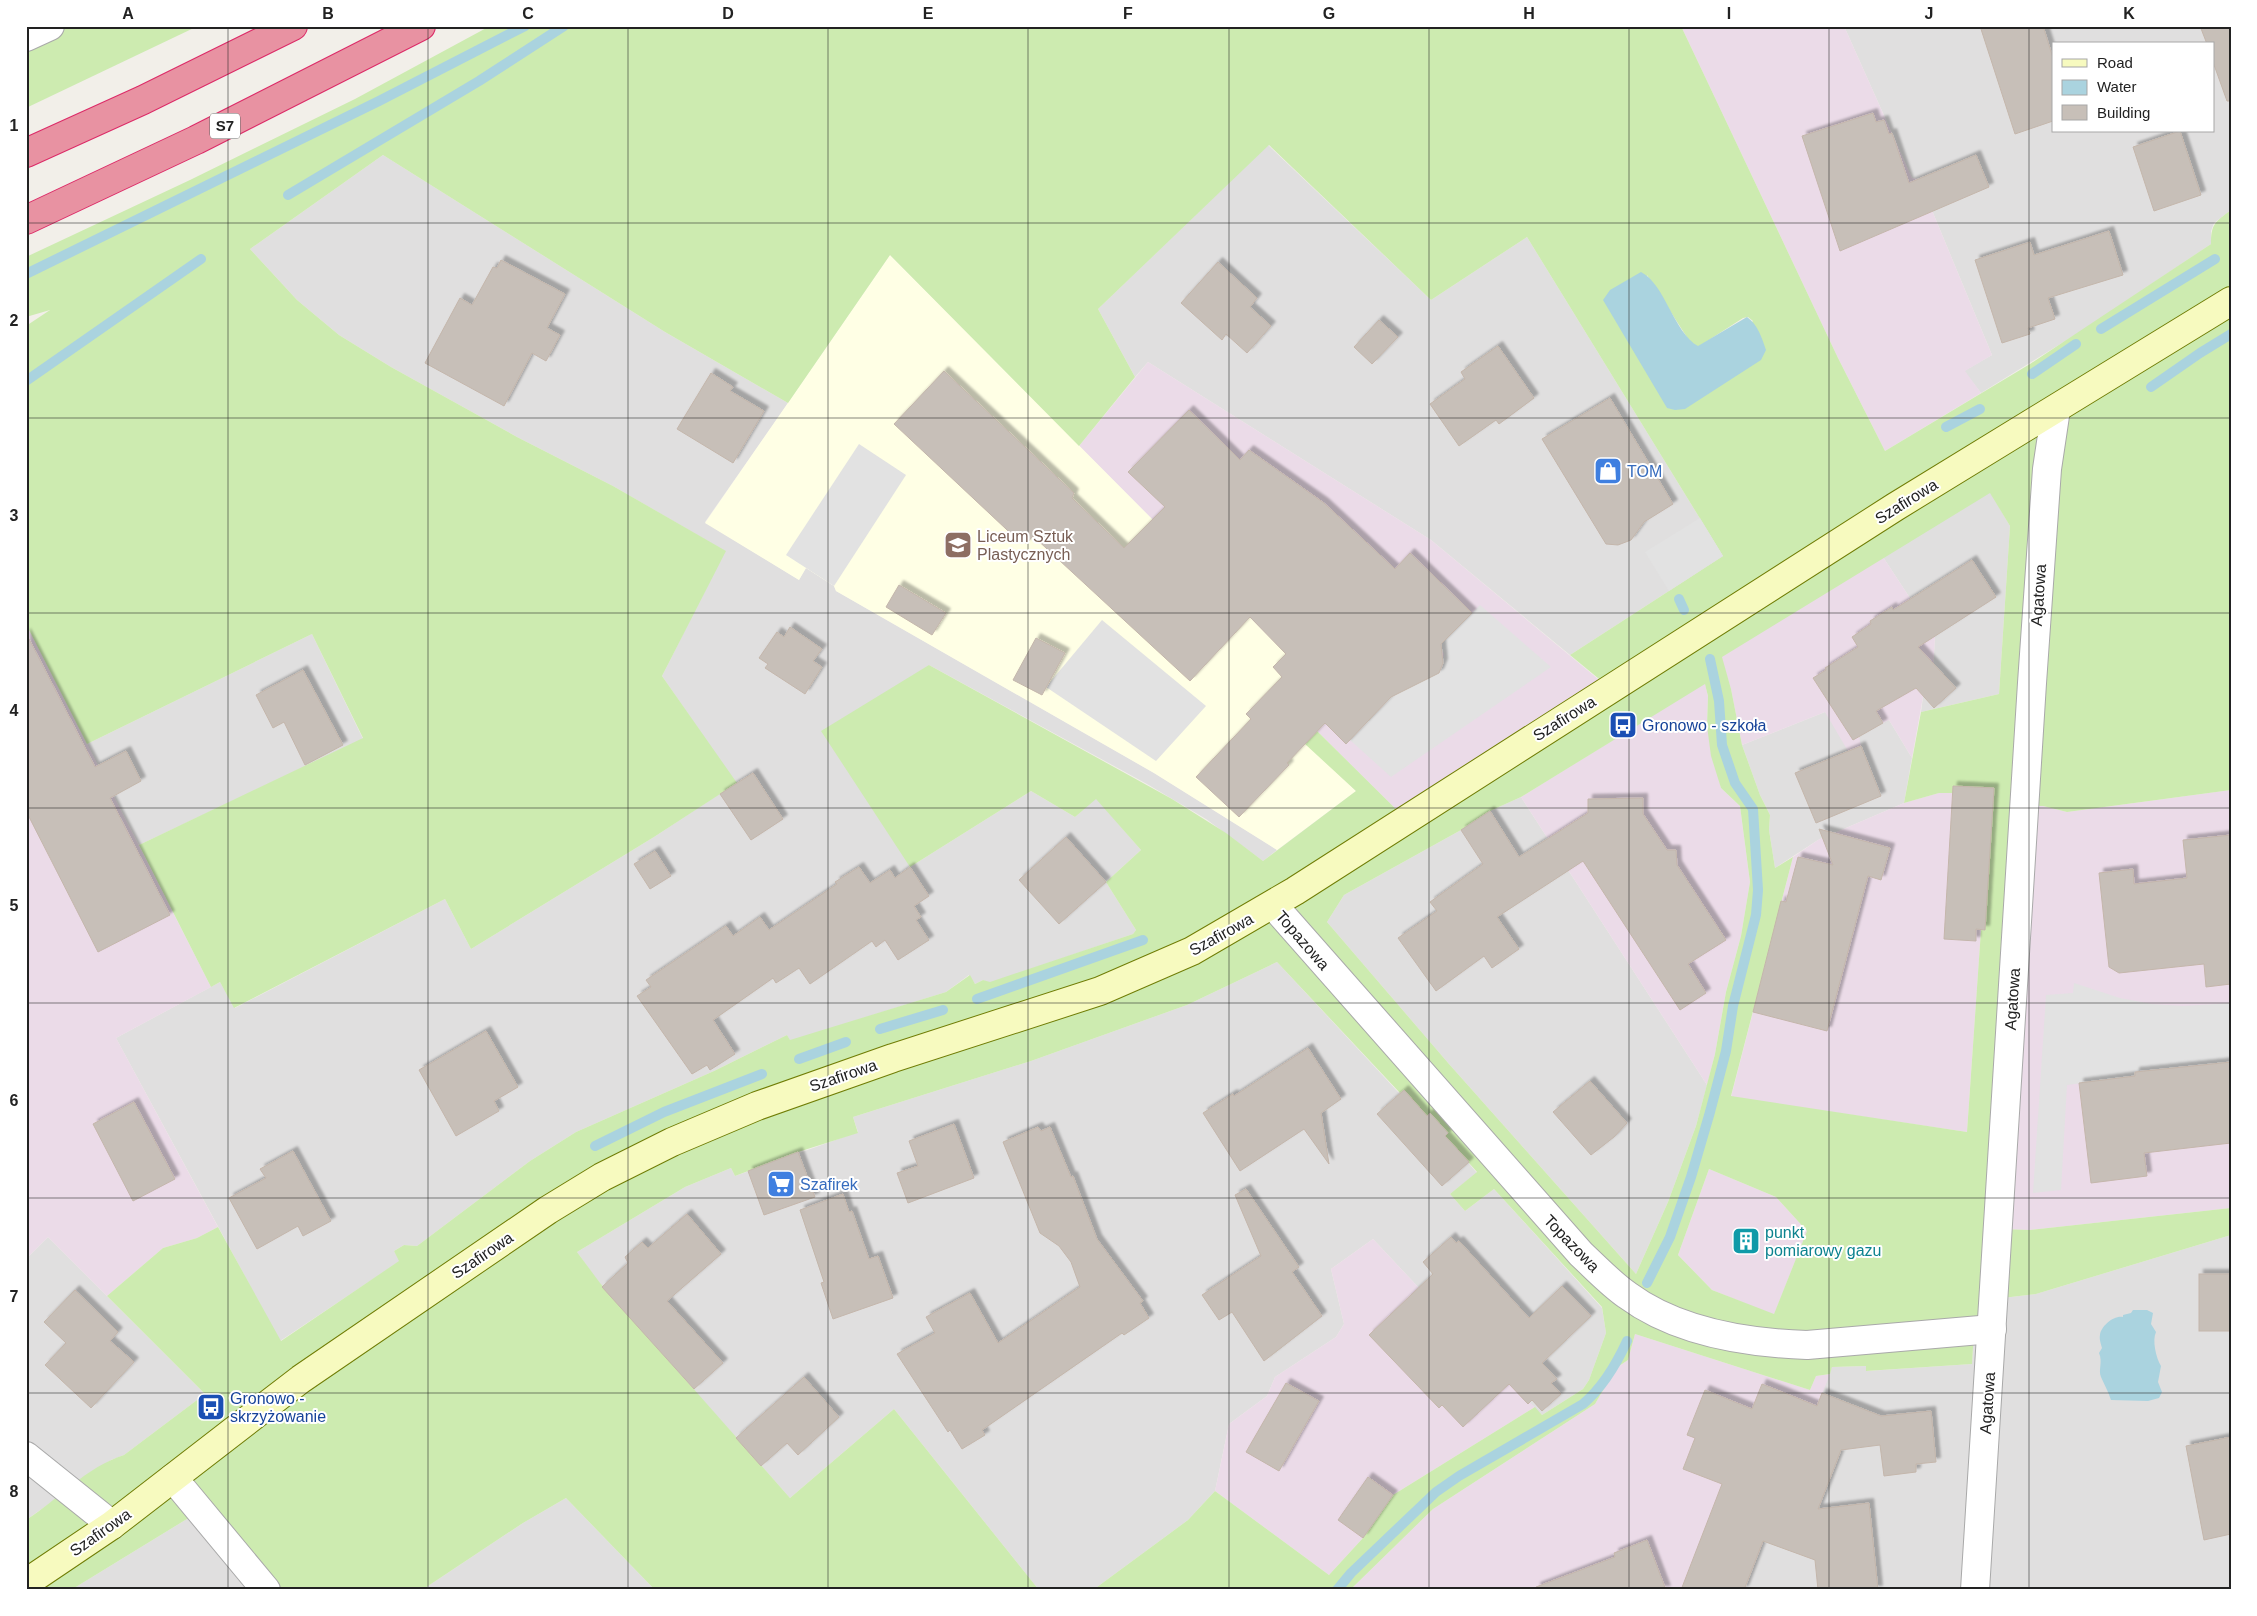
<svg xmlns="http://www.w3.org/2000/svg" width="2257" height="1616" font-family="Helvetica,sans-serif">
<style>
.residential{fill:#e0dfdf;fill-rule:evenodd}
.industrial{fill:#ebdbe8}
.education{fill:#ffffe5}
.grass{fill:#cdebb0;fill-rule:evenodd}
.parking{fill:#e2e2e2}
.water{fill:#aad3df}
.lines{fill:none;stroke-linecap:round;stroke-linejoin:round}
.stream{stroke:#aad3df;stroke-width:10}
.building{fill:#c7bfb8;stroke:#c4b6ab;filter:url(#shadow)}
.street-casing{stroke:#a9a9a9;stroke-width:30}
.secondary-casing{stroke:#707d05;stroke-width:30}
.highway-casing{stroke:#dc2a67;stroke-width:30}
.street{stroke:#fff;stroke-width:28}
.secondary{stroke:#f7fabf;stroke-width:28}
.highway{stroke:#e892a2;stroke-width:28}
.grid{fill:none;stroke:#222;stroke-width:1;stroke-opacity:0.55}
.labels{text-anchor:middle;stroke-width:4;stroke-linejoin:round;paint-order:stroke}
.shield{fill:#fff;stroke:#646464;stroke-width:1}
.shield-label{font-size:15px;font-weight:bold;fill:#222}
.shop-label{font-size:16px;fill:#366cbe;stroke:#fff;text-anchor:start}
.street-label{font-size:16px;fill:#222;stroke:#fff}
.education-label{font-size:16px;fill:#785e54;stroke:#fff;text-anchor:start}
.transit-label{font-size:16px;fill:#164399;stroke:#fff;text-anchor:start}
.culture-label{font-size:16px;fill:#0d838f;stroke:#fff;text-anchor:start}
.neatline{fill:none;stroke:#222;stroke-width:2}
.grid-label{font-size:16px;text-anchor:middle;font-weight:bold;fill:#222}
</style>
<defs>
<filter id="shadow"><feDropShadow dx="4.5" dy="-4.5" stdDeviation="1" flood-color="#0004"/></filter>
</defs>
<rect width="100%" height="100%" fill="#f2efe9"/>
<g class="residential">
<path d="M1844 26H2231V210L2214 223 2211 231V244L2083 330 1981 393 1964 371 1992 355 1919 179 1912 178ZM2053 44H2213V131H2053Z"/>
<path d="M1268 145 1431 300 1527 237 1723 556 1570 655 1431 540 1148 362 1135 377 1098 309Z"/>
<path d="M383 155 665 332 788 403 705 522 799 580 806 568 834 586 836 591 1154 773 1277 850 1263 861 1206 819 1147 784 929 665 910 867 1031 791 1075 817 1096 798 1141 850 1106 882 1136 930 1133 934 990 983 983 980 975 984 969 975 946 992 790 1041 787 1035 714 1071 576 1132 530 1161 417 1246 404 1245 394 1251 400 1261 280 1341 116 1038 220 982 235 1008 445 899 471 949 654 837 736 783 662 676 725 551 613 486 517 437 391 367 339 335 297 300 250 249Z"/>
<path d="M1990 492 2010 526 1999 694 1921 712 1923 697 1933 673 1935 636 1883 557Z"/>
<path d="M312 634 363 739 139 845 87 744Z"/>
<path d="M1825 712 1859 736 1889 720 1912 758 1904 803 1818 840 1775 868 1769 830 1770 815 1760 795 1742 745Z"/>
<path d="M1521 797 1707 1085 1696 1126 1668 1202 1636 1274 1449 1064 1327 922 1344 895 1461 830 1490 811Z"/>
<path d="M1277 962 1399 1093 1404 1090 1427 1115 1430 1113 1448 1133 1445 1136 1477 1173 1450 1194 1465 1211 1494 1189 1602 1308 1606 1333 1589 1380 1583 1389 1542 1415 1513 1388 1373 1239 1331 1269 1344 1324 1336 1337 1275 1377 1267 1396 1229 1424 1215 1491 1188 1520 1093 1590H1039L894 1409 790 1498 602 1287 577 1252 685 1187 731 1168 735 1176 858 1132 853 1117 1031 1061 1187 1005Z"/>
<path d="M2231 1235V1590H1744L1832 1367 1867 1366V1371L1972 1364 1974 1331 1994 1299 2036 1294Z"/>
<path d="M48 1237 205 1394 124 1455 111 1460 26 1520V1259Z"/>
<path d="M566 1498 655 1590H422L523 1523Z"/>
<path d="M200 1511 266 1590H71Z"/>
</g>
<g class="industrial">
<path d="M1681 26H1844L1912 178 1919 179 1992 355 1965 371 1981 393 1885 451 1838 358Z"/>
<path d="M1148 362 1431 540 1610 689 1406 819 1317 731 1284 678 1273 667 1286 653 1079 446Z"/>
<path d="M1883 557 1935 636 1933 673 1923 697 1912 758 1889 720 1859 736 1861 746 1848 751 1825 712 1742 745 1731 689 1721 657Z"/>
<path d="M26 624 211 987 116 1038 218 1227 197 1238 163 1248 107 1296 48 1237 26 1259Z"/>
<path d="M1705 683 1708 696 1707 726 1721 788 1740 806 1750 882 1741 936 1726 992 1715 1054 1707 1085 1521 797Z"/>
<path d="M1953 786 1994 788 1985 930H1981L1979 959 1967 1132 1731 1097 1793 857 1818 840 1904 803 1939 793H1953Z"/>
<path d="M2231 790V1208L2030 1230 1998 1229 2024 806H2043L2067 812Z"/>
<path d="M1709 1169 1776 1197 1807 1231 1774 1315 1712 1290 1678 1255Z"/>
<path d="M1373 1239 1513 1388 1535 1407 1393 1495 1363 1538 1329 1575 1215 1491 1229 1424 1267 1396 1275 1377 1336 1337 1344 1324 1331 1269Z"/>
<path d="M1635 1334 1810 1390 1816 1376 1830 1374 1744 1590H1350L1433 1509 1595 1404 1616 1368 1628 1360Z"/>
</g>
<path class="education" d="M890 255 1286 654 1273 667 1284 678 1306 744 1356 791 1277 850 1154 773 836 591 834 586 806 568 799 580 705 523Z"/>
<g class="grass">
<path d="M50 26H198L26 108V37Z"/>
<path d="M490 26H1681L1838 358 1885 451 2030 364 2211 244C2211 224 2215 222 2231 210V790L2067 812 2043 806H2024L1999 1229 2030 1230 2231 1208V1235L2036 1294 1994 1299 1974 1331 1972 1364 1866 1371V1366L1832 1367 1830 1374 1816 1376 1810 1390 1635 1334 1628 1360 1616 1368 1595 1404 1433 1509 1350 1590H1093L1188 1520 1215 1491 1329 1575 1363 1538 1393 1495 1535 1407 1542 1415 1583 1389 1589 1380 1606 1333 1602 1307 1494 1189 1465 1211 1450 1194 1477 1172 1445 1136 1448 1133 1430 1113 1427 1116 1404 1090 1400 1093 1277 962 1187 1005 1031 1061 853 1117 858 1133 798 1152 735 1176 731 1168 685 1187 577 1252 600 1283 790 1498 894 1409 1039 1590H655L566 1498 523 1523 422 1590H266L200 1511 71 1590H26V1520C59 1499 86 1467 124 1455L205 1394 107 1296 163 1248 197 1238 218 1227 281 1341 399 1261 394 1251 404 1245 417 1246 530 1161 576 1132 714 1071 787 1035 790 1040 946 992 970 975 975 984 983 980 990 982 1133 934 1136 930 1106 882 1141 850 1096 799 1075 817 1031 791 910 867 821 731 929 665 1172 799 1226 833 1263 861 1356 791 1305 744 1317 731 1406 819 1610 688 1570 655 1723 556 1527 237 1431 300 1269 145 1098 309 1135 377 1079 446 890 255 788 403 665 332 383 155 250 249 297 300 339 335 391 367 517 437 613 486 726 551 662 676 737 783 654 837 471 949 445 899 234 1008 220 982 211 987 139 845 363 738 312 634 87 744 26 624V326L50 310 26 317V257L190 180 355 99ZM1647 275 1690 342 1698 347 1743 318 1748 317 1753 321 1667 408ZM1990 493 2010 526 1999 694 1921 712 1904 803 1939 793H1953L1954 786 1993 788 1984 930H1981L1967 1132 1731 1096 1793 857 1775 868 1769 830 1770 815 1760 795 1742 745 1731 689 1722 657ZM1705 684 1708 696 1707 726 1711 756 1721 788 1740 806 1750 882 1741 936 1726 992 1715 1054 1696 1126 1668 1202 1636 1274 1449 1064 1327 922 1344 895 1461 830 1490 811 1521 797ZM1709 1169 1776 1197 1807 1231 1774 1314 1712 1290 1678 1255Z"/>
</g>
<g class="parking">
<path d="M859 444 906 475 834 586 786 555Z"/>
<path d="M1700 518 1723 556 1669 591 1645 552Z"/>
<path d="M1480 605 1551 667 1391 777 1350 740 1391 697 1438 673 1441 669 1444 654 1439 646Z"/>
<path d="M1102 620 1206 706 1156 761 1046 687Z"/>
<path d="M2074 983 2120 998 2152 1004 2183 1006 2231 1003V1062L2136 1072 2135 1076 2067 1085 2061 1190 2033 1193 2046 995 2073 993Z"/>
</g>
<g class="water">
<path d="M1641 272C1665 284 1674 333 1698 346L1747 317C1758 325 1762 338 1766 350L1761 360 1685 409 1675 410 1667 408 1603 300 1610 290Z"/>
<path d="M2133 1310H2147L2153 1313 2151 1324 2156 1332C2152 1340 2156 1358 2161 1366L2158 1382 2162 1392 2159 1398 2148 1401 2111 1400C2108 1391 2104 1384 2101 1377 2098 1370 2103 1362 2099 1353L2102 1348C2101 1344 2099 1339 2100 1335 2101 1326 2114 1315 2123 1317V1315L2131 1313Z"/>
</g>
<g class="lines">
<g class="stream">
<path d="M288 195 479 81 564 26"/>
<path d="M26 274 379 101 525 26"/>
<path d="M2101 329 2215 259"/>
<path d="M2032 374 2076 344"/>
<path d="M26 381 201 259"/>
<path d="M2151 387 2200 353 2231 334"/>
<path d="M1946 427 1980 409"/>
<path d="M1679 599 1684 610"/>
<path d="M977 999 1143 940"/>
<path d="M880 1029 943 1010"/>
<path d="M799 1059 846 1042"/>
<path d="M595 1146 664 1112 762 1074"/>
<path d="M1647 1283 1670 1237 1691 1177 1710 1112 1726 1051 1733 1006 1756 915 1758 890 1753 809 1735 783 1722 745 1719 701 1710 659"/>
<path d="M1337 1590 1351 1573 1436 1492 1459 1476 1583 1404C1603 1387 1616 1365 1627 1341"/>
</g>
</g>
<g class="building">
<path d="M1980 26H2043L2053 58V121L2015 134Z"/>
<path d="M2200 26H2231V101H2227L2213 62V44H2207Z"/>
<path d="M1873 113 1876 122 1884 120 1889 134 1892 133 1909 183 1976 155 1989 187 1840 251 1802 136Z"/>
<path d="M2180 131 2201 195 2154 211 2133 147Z"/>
<path d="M2109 231 2123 275 2048 298 2055 319 2028 328 2030 334 2002 343 1975 260 2030 242 2034 255Z"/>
<path d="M501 260 565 294 547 328 560 335 546 361 532 353 504 406 425 363 460 298 472 305 493 267 497 268Z"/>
<path d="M1218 262 1257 298 1250 307 1271 326 1247 353 1226 334 1222 340 1181 303Z"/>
<path d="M1379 320 1398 337 1372 364 1354 347Z"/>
<path d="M1498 346 1534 398 1499 424 1496 420 1459 446 1430 404 1465 379 1461 372Z"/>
<path d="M944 371 1074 493 1072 498 1124 548 1165 507 1128 472 1189 410 1240 460 1249 450 1324 503 1395 569 1410 553 1472 613 1441 644 1443 663 1439 673 1391 697 1346 744 1325 723 1287 763 1289 765 1239 817 1196 777 1251 719 1246 714 1282 677 1273 667 1286 654 1250 617 1190 681 1033 536 1026 544 1024 542 1022 544 894 424Z"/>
<path d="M711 373 733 387 730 391 764 411 733 463 677 429Z"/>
<path d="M1610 398 1673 504 1644 522 1631 540 1618 545 1606 544 1542 439Z"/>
<path d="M1972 560 1996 597 1918 647 1956 688 1934 708 1916 688 1876 711 1883 723 1853 740 1813 678 1826 670 1825 668 1858 647 1852 637 1871 624 1870 621 1892 607 1893 610Z"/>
<path d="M899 585 946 613 932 635 886 607Z"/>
<path d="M790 627 822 649 813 661 822 667 805 694 765 668 768 664 759 658 777 632 784 637Z"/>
<path d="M26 633 95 767 126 751 141 781 110 798 170 915 98 952 26 811Z"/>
<path d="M1036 638 1065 653 1042 695 1013 680Z"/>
<path d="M303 670 343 745 305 765 284 722 273 728 256 695Z"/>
<path d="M1861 746 1881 796 1816 823 1795 773Z"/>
<path d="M753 773 783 819 751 840 720 794Z"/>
<path d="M1953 786 1994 788 1985 930 1976 929V941L1944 939Z"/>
<path d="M1643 798V814L1667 850H1676L1677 865 1726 940 1688 964 1706 993 1680 1010 1583 861 1497 917 1519 949 1492 968 1484 956 1436 991 1398 938 1437 911 1430 902 1483 864 1461 830 1490 811 1519 857 1588 813V799Z"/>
<path d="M1819 829 1890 848 1881 880 1868 876 1827 1031 1753 1012 1781 901 1786 902 1798 857 1833 865Z"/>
<path d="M2231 835V984L2206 987 2204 964 2119 973 2109 967 2099 873 2133 869 2134 884 2187 878 2183 840Z"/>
<path d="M1066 837 1106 882 1059 924 1019 880Z"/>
<path d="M655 851 671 876 650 889 634 864Z"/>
<path d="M859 867 870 883 890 870 895 878 910 867 929 896 914 906 921 917 916 920 929 940 898 960 885 940 876 947 872 941 810 984 799 968 776 983 773 978 713 1020 735 1054 710 1070 707 1065 692 1074 637 996 651 987 646 980 726 926 733 936 760 917 769 930 837 884 835 882Z"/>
<path d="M486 1031 518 1087 494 1101 499 1111 456 1136 419 1070Z"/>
<path d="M1308 1048 1341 1099 1321 1113 1329 1164 1304 1129 1240 1171 1203 1113 1233 1094 1234 1096Z"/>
<path d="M2231 1062V1143L2144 1153 2147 1176 2091 1183 2079 1083 2135 1076V1072Z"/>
<path d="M1590 1081 1627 1123 1614 1137 1591 1155 1553 1112Z"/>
<path d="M1404 1090 1427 1116 1430 1113 1448 1133 1445 1136 1469 1162 1442 1186 1377 1114Z"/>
<path d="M134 1102 175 1179 133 1201 93 1124Z"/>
<path d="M954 1124 974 1178 908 1203 897 1173 918 1166 909 1141Z"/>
<path d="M1038 1127 1041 1131 1050 1127 1071 1177 1073 1176 1097 1239 1143 1301 1140 1303 1149 1318 1124 1335 1122 1333 982 1430 985 1435 962 1449 950 1430 948 1432 897 1354 935 1333 926 1317 970 1293 998 1343 1080 1287 1071 1262 1059 1246 1040 1233 1003 1142Z"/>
<path d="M293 1151 331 1221 303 1236 298 1226 257 1249 229 1198 266 1178 260 1169Z"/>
<path d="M798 1152 815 1197 764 1215 748 1171Z"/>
<path d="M1246 1189 1299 1267 1292 1272 1322 1316 1264 1361 1232 1312 1219 1320 1202 1295 1261 1256 1235 1195Z"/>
<path d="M843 1194 849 1212 852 1211 869 1259 878 1256 893 1298 833 1319 821 1283 824 1282 800 1210Z"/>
<path d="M687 1214 721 1254 667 1301 723 1363 694 1389 602 1287 628 1263 625 1257 642 1242 648 1248Z"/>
<path d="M1451 1237 1456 1243 1459 1241 1529 1318 1562 1286 1591 1316 1542 1363 1557 1379 1551 1383 1561 1394 1542 1411 1532 1400 1528 1404 1509 1384 1463 1427 1442 1405 1439 1408 1369 1335 1433 1274 1423 1262Z"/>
<rect x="2199" y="1274" width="32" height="57"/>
<path d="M75 1290 118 1332 110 1341 134 1362 91 1408 45 1365 66 1343 44 1322Z"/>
<path d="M804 1377 839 1417 798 1455 787 1443 761 1466 736 1438Z"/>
<path d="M1286 1383 1319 1401 1279 1471 1246 1452Z"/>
<path d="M1762 1384 1817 1406 1822 1393 1881 1416 1931 1411 1936 1462 1916 1464V1472L1884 1476 1880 1445 1841 1450 1818 1509 1869 1503 1878 1590H1818L1815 1560 1763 1541 1744 1590H1681L1722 1484 1683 1469 1695 1438 1687 1435 1705 1390 1752 1409Z"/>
<path d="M2231 1437V1534L2204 1540 2186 1446Z"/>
<path d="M1368 1477 1393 1495 1363 1538 1338 1520Z"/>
<path d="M1647 1540 1666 1590H1537L1536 1587 1615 1557 1614 1553Z"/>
</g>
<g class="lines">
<defs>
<g id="street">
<path d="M26 37 50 26"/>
<path d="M1273 905 1581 1254C1596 1268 1610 1283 1627 1295 1677 1332 1747 1343 1807 1345L1992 1329"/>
<path d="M26 1456 112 1525"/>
<path d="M173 1478 266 1590"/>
<path d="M1975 1590 2032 683 2047 469 2056 409"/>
</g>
<path id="secondary" d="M26 1583 112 1525 301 1379 548 1210 602 1177 672 1142 757 1106 893 1058 1100 991 1192 951 1295 891 1895 507 2231 301"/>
<g id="highway">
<path d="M26 153 143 100 293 26"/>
<path d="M26 220 196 140 421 26"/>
</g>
</defs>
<use href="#street" class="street-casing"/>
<use href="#secondary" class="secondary-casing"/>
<use href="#highway" class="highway-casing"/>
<use href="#street" class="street"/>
<use href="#secondary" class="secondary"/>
<use href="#highway" class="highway"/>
</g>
<path class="grid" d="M228 26V1590M428 26V1590M628 26V1590M828 26V1590M1028 26V1590M1229 26V1590M1429 26V1590M1629 26V1590M1829 26V1590M2029 26V1590M26 223H2231M26 418H2231M26 613H2231M26 808H2231M26 1003H2231M26 1198H2231M26 1393H2231"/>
<defs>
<symbol id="shop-square" viewBox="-11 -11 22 22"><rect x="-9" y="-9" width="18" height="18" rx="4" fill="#3f7fe0" stroke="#fff"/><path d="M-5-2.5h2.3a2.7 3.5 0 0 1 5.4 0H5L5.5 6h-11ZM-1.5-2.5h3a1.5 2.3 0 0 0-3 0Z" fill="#fff"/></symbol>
<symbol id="school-square" viewBox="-11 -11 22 22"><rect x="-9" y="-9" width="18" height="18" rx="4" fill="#8d6e63" stroke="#fff"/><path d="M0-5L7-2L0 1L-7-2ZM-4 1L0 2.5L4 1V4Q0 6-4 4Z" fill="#fff"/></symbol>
<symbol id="bus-square" viewBox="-11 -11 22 22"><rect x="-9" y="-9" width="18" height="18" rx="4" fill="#1a4fb4" stroke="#fff"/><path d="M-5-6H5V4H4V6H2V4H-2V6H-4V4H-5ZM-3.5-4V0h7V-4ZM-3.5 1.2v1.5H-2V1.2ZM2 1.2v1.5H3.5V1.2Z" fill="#fff"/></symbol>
<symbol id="supermarket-square" viewBox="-11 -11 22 22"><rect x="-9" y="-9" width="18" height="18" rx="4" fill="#3f7fe0" stroke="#fff"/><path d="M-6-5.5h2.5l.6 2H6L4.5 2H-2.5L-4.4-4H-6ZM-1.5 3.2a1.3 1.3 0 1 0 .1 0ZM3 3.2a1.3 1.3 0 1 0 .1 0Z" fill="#fff"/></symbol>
<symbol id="building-square" viewBox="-11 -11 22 22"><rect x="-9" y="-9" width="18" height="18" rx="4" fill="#0f9aa8" stroke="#fff"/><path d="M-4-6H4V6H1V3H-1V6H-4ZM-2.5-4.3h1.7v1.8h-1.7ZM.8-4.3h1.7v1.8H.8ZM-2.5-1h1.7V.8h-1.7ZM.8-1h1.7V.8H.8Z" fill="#fff"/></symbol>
</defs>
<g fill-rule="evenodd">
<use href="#shop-square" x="1592" y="455" width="32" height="32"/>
<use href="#school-square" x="942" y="529" width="32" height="32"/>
<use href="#bus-square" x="1607" y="709" width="32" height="32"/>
<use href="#supermarket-square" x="765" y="1168" width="32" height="32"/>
<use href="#building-square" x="1730" y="1225" width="32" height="32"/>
<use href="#bus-square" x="195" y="1391" width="32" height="32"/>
</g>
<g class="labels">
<rect class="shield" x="210" y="113.5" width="30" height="25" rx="4"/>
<g class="shield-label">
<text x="225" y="131">S7</text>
</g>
<g class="shop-label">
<text x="1627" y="477">TOM</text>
<text x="800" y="1190">Szafirek</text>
</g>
<g class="street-label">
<text transform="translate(1906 501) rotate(-32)" y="6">Szafirowa</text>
<text transform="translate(2038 595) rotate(-86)" y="6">Agatowa</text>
<text transform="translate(1564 718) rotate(-32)" y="6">Szafirowa</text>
<text transform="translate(1221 934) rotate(-29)" y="6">Szafirowa</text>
<text transform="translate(1303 940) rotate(49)" y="6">Topazowa</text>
<text transform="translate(2012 999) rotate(-86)" y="6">Agatowa</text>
<text transform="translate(843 1075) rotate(-19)" y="6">Szafirowa</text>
<text transform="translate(1572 1243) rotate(46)" y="6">Topazowa</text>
<text transform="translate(482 1255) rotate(-34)" y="6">Szafirowa</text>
<text transform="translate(1987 1403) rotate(-86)" y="6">Agatowa</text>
<text transform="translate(100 1532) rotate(-35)" y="6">Szafirowa</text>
</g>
<g class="education-label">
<text x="977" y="542">Liceum Sztuk<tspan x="977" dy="18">Plastycznych</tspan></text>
</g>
<g class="transit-label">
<text x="1642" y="731">Gronowo - szkoła</text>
<text x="230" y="1404">Gronowo -<tspan x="230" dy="18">skrzyżowanie</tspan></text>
</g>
<g class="culture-label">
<text x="1765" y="1238">punkt<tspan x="1765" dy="18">pomiarowy gazu</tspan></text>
</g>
</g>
<rect width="2257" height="1616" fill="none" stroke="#ffffff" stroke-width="55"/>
<rect x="2052" y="42" width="162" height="90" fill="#ffffff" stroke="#a7a7a7"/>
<rect x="2062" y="59" width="25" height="8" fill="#f7fabf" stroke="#a7a7a7"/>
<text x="2097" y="68" font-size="15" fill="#222222">Road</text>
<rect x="2062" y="80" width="25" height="15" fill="#aad3df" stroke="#a7a7a7"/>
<text x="2097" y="92" font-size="15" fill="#222222">Water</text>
<rect x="2062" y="105" width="25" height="15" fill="#c7bfb8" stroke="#a7a7a7"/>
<text x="2097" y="118" font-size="15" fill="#222222">Building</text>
<rect x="28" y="28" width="2202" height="1560" class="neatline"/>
<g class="grid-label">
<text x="128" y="19">A</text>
<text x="328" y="19">B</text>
<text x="528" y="19">C</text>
<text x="728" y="19">D</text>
<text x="928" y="19">E</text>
<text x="1128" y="19">F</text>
<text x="1329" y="19">G</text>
<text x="1529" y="19">H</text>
<text x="1729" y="19">I</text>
<text x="1929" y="19">J</text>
<text x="2129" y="19">K</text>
<text x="14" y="131">1</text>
<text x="14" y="326">2</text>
<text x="14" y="521">3</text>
<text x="14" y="716">4</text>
<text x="14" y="911">5</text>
<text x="14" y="1106">6</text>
<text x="14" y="1302">7</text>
<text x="14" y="1497">8</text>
</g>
</svg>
